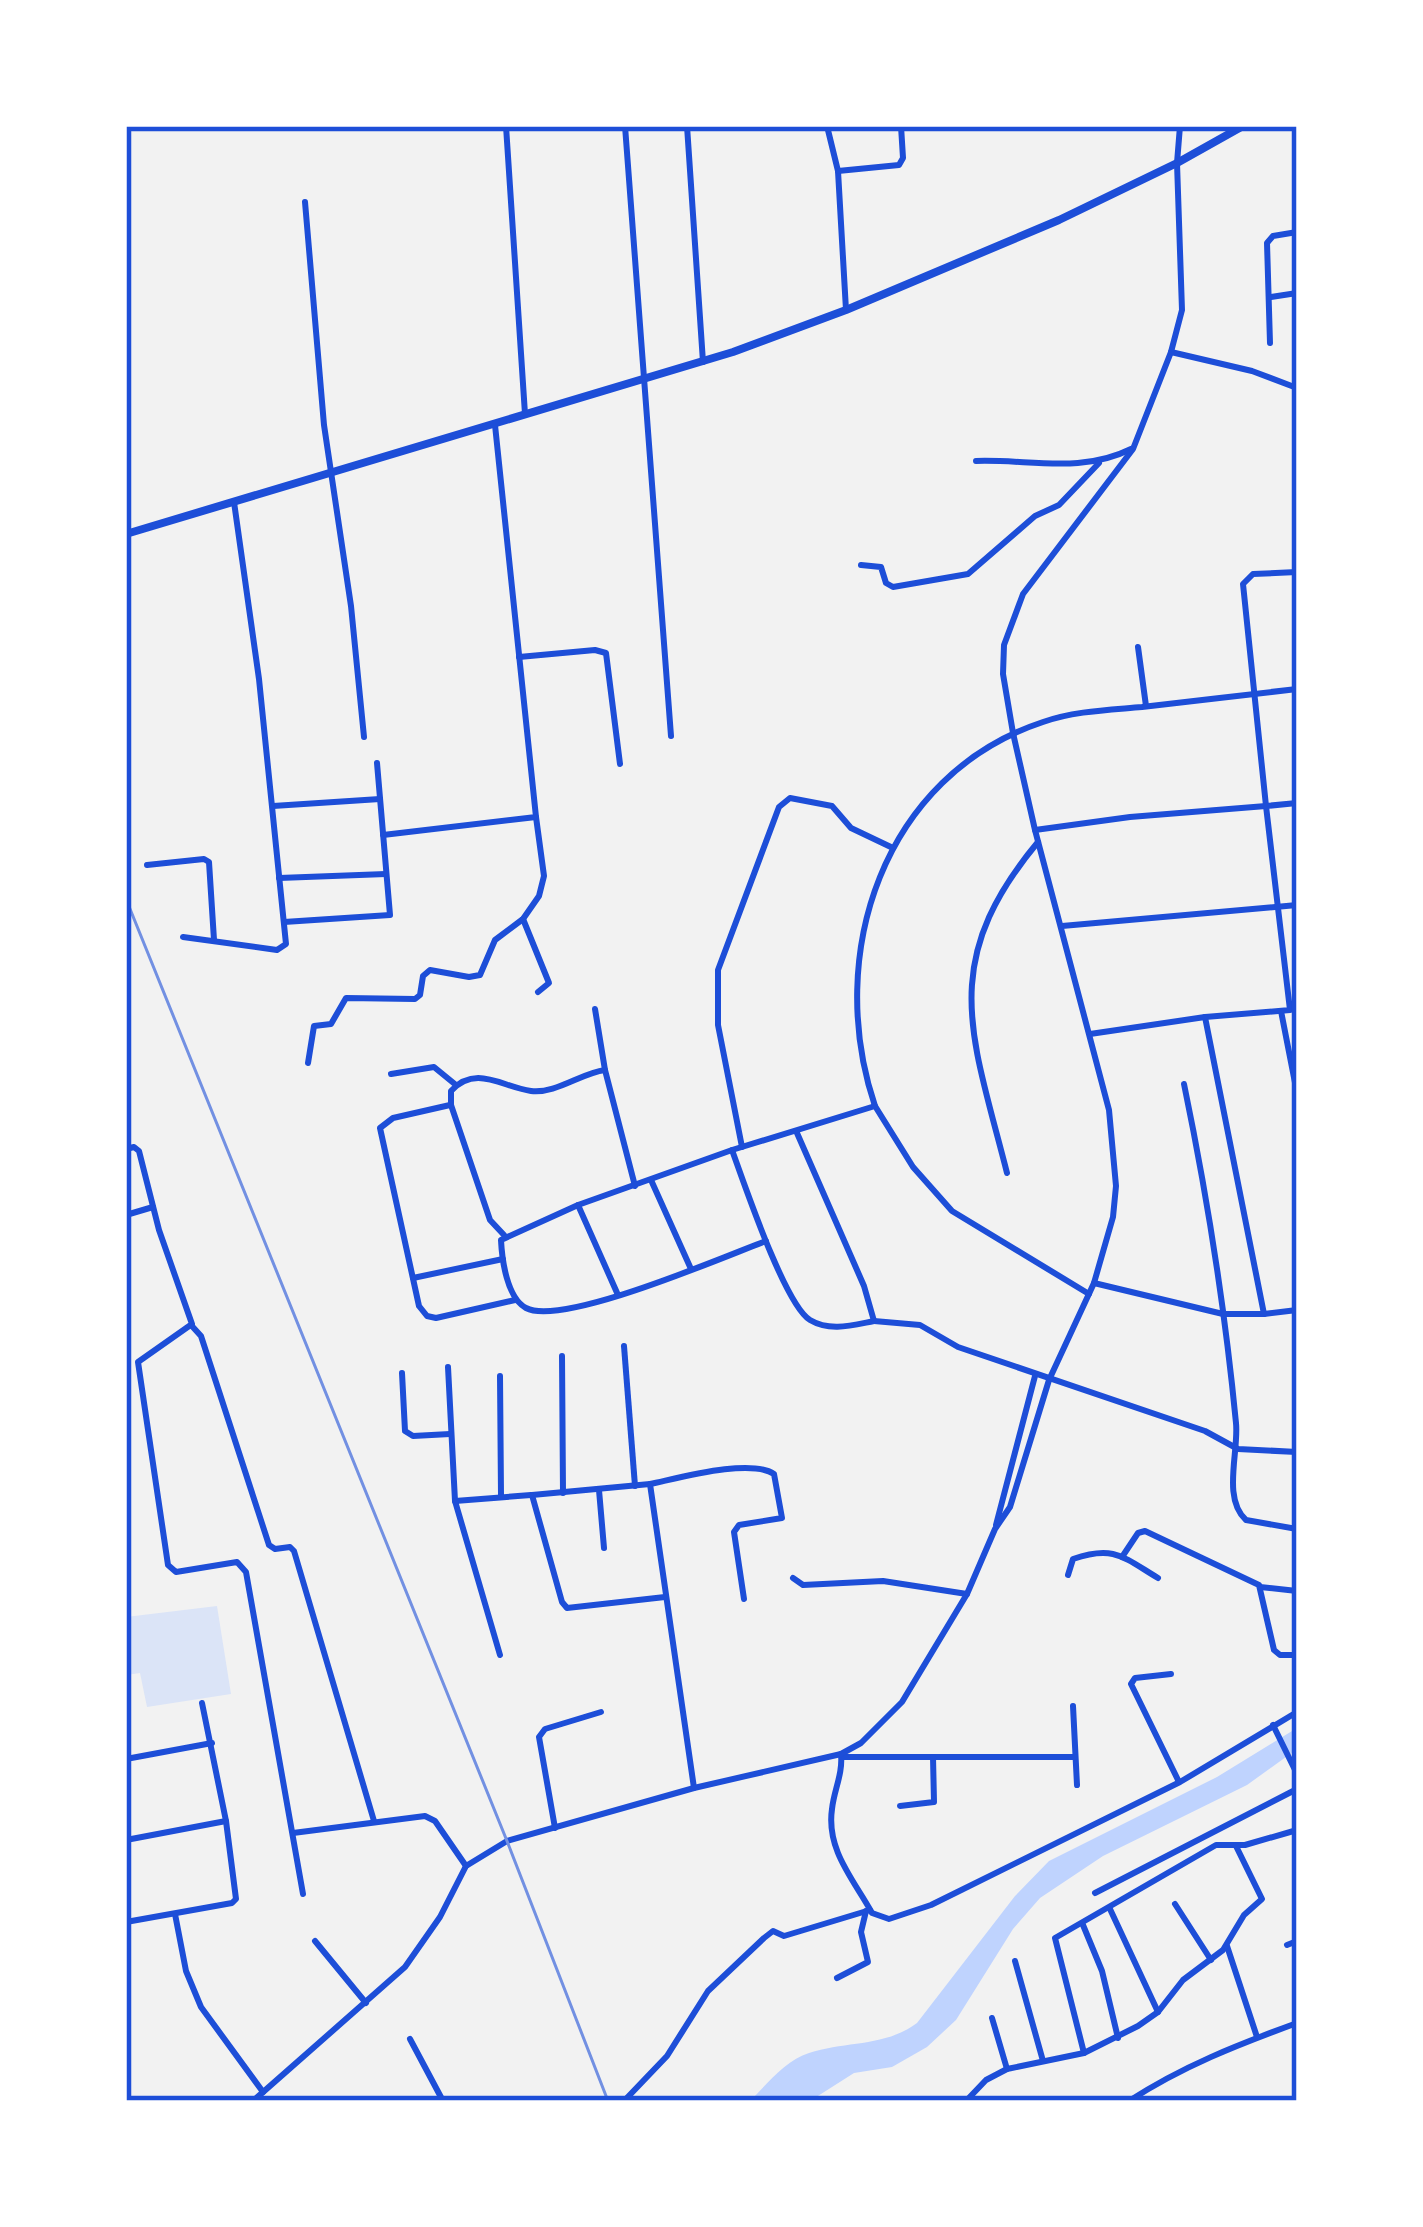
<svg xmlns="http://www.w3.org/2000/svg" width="1423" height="2227" font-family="'PT Sans',sans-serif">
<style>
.green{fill:#dbe4f7}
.water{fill:#bfd3fe}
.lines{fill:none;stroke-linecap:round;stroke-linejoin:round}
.minor{stroke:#1d4ed8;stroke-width:6}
.secondary{stroke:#1d4ed8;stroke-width:8}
.rail{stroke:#7290e2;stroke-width:3}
.neatline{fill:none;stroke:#1d4ed8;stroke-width:4.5}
</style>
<rect width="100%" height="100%" fill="#f2f2f2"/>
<path class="green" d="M217 1606 231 1694 147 1707 140 1673 126 1675V1617Z"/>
<path class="water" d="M1297 1728V1749L1247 1785 1103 1856 1040 1898 1013 1929 956 2020 927 2047 892 2067 854 2073 810 2101H750C767 2084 786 2060 809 2053 846 2041 885 2047 917 2023L1015 1896 1049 1861 1217 1777Z"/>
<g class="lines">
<g class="minor">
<path d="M506 126 525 414"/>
<path d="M625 126 671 736"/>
<path d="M687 126 703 362"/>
<path d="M827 126 838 171 846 310"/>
<path d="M838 171 899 165 903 158 901 126"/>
<path d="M305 202 324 425 351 606 364 737"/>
<path d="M1271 297 1297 293"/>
<path d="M1270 343 1267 243 1273 236 1297 232"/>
<path d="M1171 352 1252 371 1297 388"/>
<path d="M976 461C1029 459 1081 474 1131 449"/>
<path d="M861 565 881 567 886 583 893 587 968 574 1035 516 1059 505 1099 463"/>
<path d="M1138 647 1146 706"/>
<path d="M519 657 595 650 606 653 620 764"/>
<path d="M273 806 380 799"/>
<path d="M1035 830 1130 817 1266 806 1243 584 1253 574 1297 572"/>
<path d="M383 835 536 817 495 425"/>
<path d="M147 865 204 859 209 862 214 940"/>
<path d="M279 878 386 874"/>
<path d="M523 919 549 983 538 992"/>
<path d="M284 922 390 915 377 763"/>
<path d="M1062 926 1297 905"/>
<path d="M183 937 277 950 286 944 259 679 234 502"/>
<path d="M595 1009 605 1070"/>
<path d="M1281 1011 1297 1093"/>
<path d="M1205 1017 1290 1010 1266 806 1297 803"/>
<path d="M1090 1034 1205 1017 1264 1314 1297 1310"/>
<path d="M308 1063 314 1026 331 1024 346 998 415 999 420 995 423 976 430 970 469 977 480 975 495 940 523 919 539 896 544 876 536 817"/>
<path d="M391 1074 434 1067 456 1085"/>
<path d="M1184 1084C1207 1195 1225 1309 1236 1423 1239 1452 1222 1498 1246 1520L1297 1529"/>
<path d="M450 1105 393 1118 380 1128 419 1306 427 1316 436 1318 515 1300"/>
<path d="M875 1106C824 955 883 775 1043 722 1074 711 1109 710 1142 707 1194 701 1245 695 1297 689"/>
<path d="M742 1147 718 1025V970L779 807 790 798 832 806 851 828 893 848"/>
<path d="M126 1149 134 1147 139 1151 159 1230 192 1324 138 1362 168 1565 176 1572 237 1562 246 1572 303 1894"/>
<path d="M732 1150C744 1183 785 1305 810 1320 830 1332 853 1325 874 1321L864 1286 797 1133"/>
<path d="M1007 1173C972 1035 937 963 1038 842"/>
<path d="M651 1180 691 1269"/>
<path d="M578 1205 618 1295"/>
<path d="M126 1215 153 1207"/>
<path d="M504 1235 490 1220 451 1105V1091C476 1064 502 1087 531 1091 556 1094 581 1073 605 1070L635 1186"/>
<path d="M766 1241C723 1257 562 1327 526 1308 507 1298 502 1260 501 1240L578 1205 732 1150 875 1106 913 1167 952 1211 1089 1294"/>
<path d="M413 1278 503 1259"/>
<path d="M1094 1283 1223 1314H1264"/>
<path d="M874 1321 920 1325 958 1347 1205 1431 1238 1449 1297 1452"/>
<path d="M191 1325 201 1336 269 1545 275 1549 290 1547 294 1551 374 1821"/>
<path d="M624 1346 635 1486"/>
<path d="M562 1356 563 1493"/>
<path d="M448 1367 455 1501"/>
<path d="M402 1373 405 1431 413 1436 450 1434"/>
<path d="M500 1376 501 1495"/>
<path d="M650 1484 532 1495 562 1602 567 1608 665 1597"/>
<path d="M599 1490 604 1548"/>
<path d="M996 1525 1035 1376"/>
<path d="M1122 1557 1138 1533 1145 1531 1259 1585 1274 1650 1280 1655H1297"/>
<path d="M1068 1575 1073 1559C1114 1545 1123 1557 1158 1578"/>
<path d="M793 1578 803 1585 883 1581 967 1594"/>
<path d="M1260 1587 1297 1591"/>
<path d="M500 1655 455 1501 531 1495"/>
<path d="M1171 1674 1135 1678 1131 1684 1179 1782"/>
<path d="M1073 1706 1077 1785"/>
<path d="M1273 1725 1297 1774"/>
<path d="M841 1754C843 1774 834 1790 832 1809 826 1850 854 1880 872 1913L889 1919 931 1905 1180 1782 1297 1712"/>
<path d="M842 1757H1075"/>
<path d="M126 1759 212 1743"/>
<path d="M694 1788 650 1484C679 1478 750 1458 774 1474L782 1518 739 1525 734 1532 744 1599"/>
<path d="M900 1806 934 1802 933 1757"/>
<path d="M555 1828 539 1737 545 1729 601 1712"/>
<path d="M293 1833 425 1816 435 1821 466 1866"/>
<path d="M126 1840 226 1821"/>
<path d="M1095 1893 1297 1789"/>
<path d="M1175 1904 1211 1960"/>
<path d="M1110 1909 1158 2012"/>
<path d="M175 1914 186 1971 201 2007 263 2092"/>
<path d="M126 1922 232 1903 236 1899 226 1821 202 1703"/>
<path d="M1083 1925 1102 1971 1118 2038"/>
<path d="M315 1941 366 2003"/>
<path d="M1287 1945 1297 1941"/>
<path d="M1227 1946 1257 2037"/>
<path d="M1015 1961 1043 2061"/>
<path d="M837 1978 868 1962 861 1932 866 1911"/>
<path d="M992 2018 1007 2069"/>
<path d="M410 2039 443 2101"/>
<path d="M1084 2053 1055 1938 1216 1845H1245L1297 1830"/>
<path d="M253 2101 405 1967 440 1917 466 1866 507 1841 694 1788 841 1754 861 1743 902 1702 967 1594 995 1529 1010 1507 1049 1380 1094 1283 1113 1217 1116 1186 1109 1110 1035 830 1013 733 1003 674 1004 645 1023 594 1133 449 1171 352 1182 310 1177 163 1180 126"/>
<path d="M624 2101 667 2056 708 1991 764 1938 773 1931 784 1936 870 1910"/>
<path d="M966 2101 986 2080 1007 2069 1084 2053 1138 2026 1158 2012 1183 1980 1223 1950 1244 1915 1262 1899 1236 1846"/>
<path d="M1129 2101C1183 2066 1237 2045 1297 2023"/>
</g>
<path class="secondary" d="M126 534 733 352 846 310 1059 220 1177 163 1243 126"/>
<path class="rail" d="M126 899 507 1841 608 2101"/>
</g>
<rect width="1423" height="2227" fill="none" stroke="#ffffff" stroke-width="258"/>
<rect x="129" y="129" width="1165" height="1969" class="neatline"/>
</svg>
